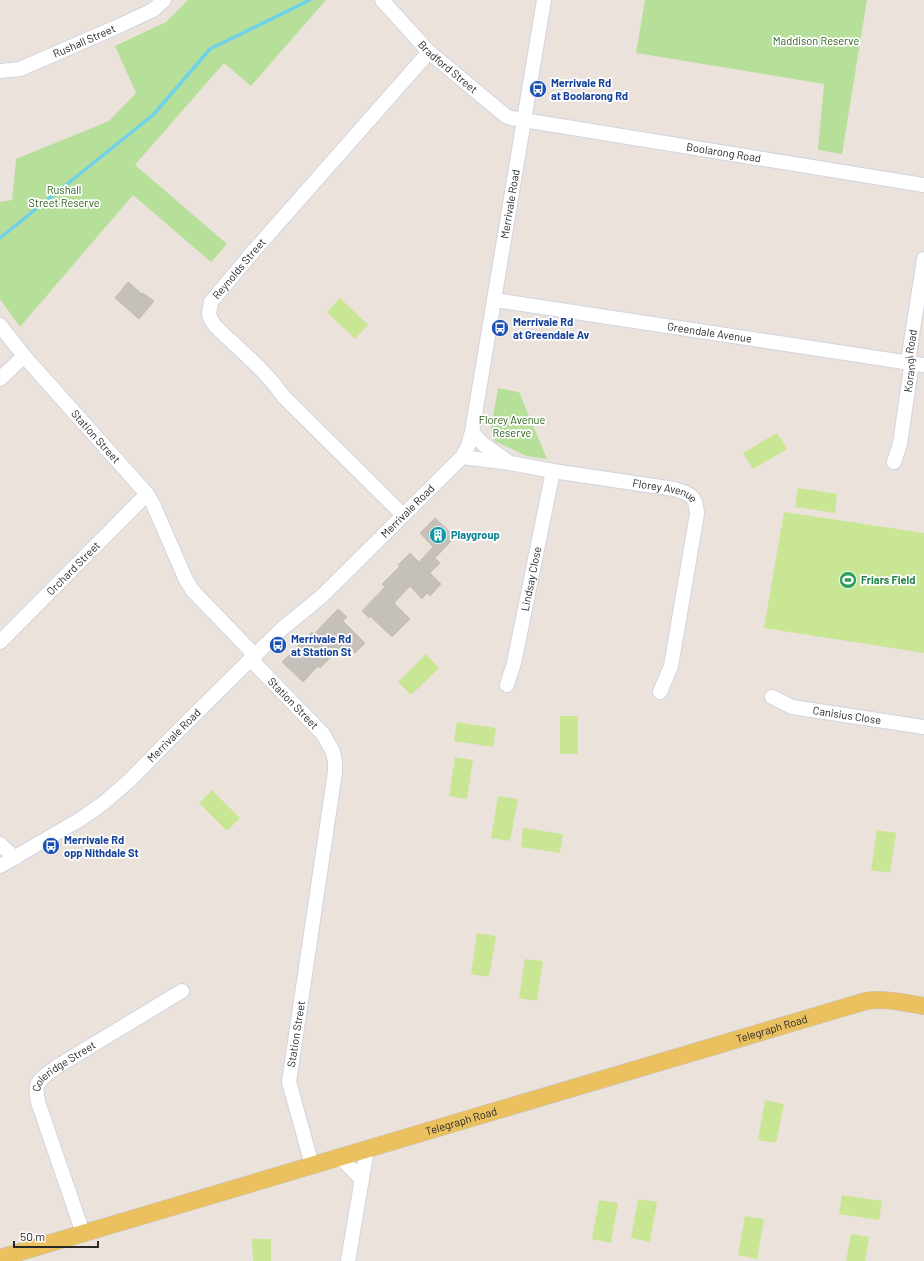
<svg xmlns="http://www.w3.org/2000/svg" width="924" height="1261" font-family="Barlow,sans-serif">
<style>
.green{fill:#b6df99}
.pitch{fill:#c9e695}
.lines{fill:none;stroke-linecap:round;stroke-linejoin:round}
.stream{stroke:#71d1e9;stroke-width:3.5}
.building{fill:#c6c0ba;stroke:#c6beb5}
.minor-casing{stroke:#d0d4e1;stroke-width:16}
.major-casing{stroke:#c3c3c3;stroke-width:18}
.minor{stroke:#fff;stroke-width:14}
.major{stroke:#ebc160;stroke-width:17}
.labels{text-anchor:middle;stroke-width:3.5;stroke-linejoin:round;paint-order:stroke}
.street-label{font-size:11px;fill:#292929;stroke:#fff}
.park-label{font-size:11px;fill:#2f621c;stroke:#fff}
.transit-label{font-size:11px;font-weight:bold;fill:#164399;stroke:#fff;text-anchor:start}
.culture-label{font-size:11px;font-weight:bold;fill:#0d838f;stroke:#fff;text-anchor:start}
.leisure-label{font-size:11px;font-weight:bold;fill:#27864d;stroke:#fff;text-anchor:start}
</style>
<rect width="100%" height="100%" fill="#ebe3db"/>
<g class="green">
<path d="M188 0H326L251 86 224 63 135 165 227 244 211 262 133 195 20 327 0 299V202L12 200 16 159 109 121 136 93 115 46 166 22Z"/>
<path d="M645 0H867L842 154 818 150 824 84 636 53Z"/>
<path d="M498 388 519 392 547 459 527 456 494 441 491 428Z"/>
</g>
<g class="pitch">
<path d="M340 298 368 325 355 339 327 312Z"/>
<path d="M777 433 787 449 753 469 743 453Z"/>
<path d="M798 488 837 494 835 513 795 507Z"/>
<path d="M784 512 924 533V653L764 628Z"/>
<path d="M426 654 439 668 411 695 398 682Z"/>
<rect x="560" y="716" width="18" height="38"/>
<path d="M457 722 496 728 493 747 454 741Z"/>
<path d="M455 757 473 760 467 799 449 796Z"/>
<path d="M212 790 240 818 227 831 199 803Z"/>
<path d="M498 796 518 799 510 841 491 838Z"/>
<path d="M523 828 563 834 560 853 521 847Z"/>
<path d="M877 830 896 833 890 873 871 870Z"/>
<path d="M477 933 496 936 489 977 471 974Z"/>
<path d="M525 959 543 961 537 1001 519 998Z"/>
<path d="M765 1100 784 1104 776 1143 758 1140Z"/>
<path d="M842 1195 882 1201 879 1220 839 1214Z"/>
<path d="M638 1199 657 1202 650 1242 631 1238Z"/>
<path d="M599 1200 618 1203 611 1243 592 1239Z"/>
<path d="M745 1216 764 1219 757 1259 738 1255Z"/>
<path d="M851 1234 869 1237 865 1261H846Z"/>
<path d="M252 1239H271V1261H253Z"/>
</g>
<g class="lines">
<path class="stream" d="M0 238 153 115 210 49 310 0"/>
</g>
<g class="building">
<path d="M128 282 142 294 143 293 154 301 139 319 115 298Z"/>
<path d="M435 518 455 537 435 558 440 563 430 573 441 584 430 596 427 593 422 599 410 586 394 603 410 619 392 637 370 616 369 618 362 611 385 587 382 584 400 566 398 565 410 553 419 562 433 547 420 533Z"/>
<path d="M338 609 347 617 343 621 365 643 355 653 350 648 344 655 338 650 320 668 318 666 303 682 282 662 312 632 314 634Z"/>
</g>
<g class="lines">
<defs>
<g id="minor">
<path id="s1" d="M382 0 429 52 506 116 511 118 924 185"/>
<path id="s2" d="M0 71 20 69 121 25 153 10 164 0"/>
<path id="s3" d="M495 300 924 365"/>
<path id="s4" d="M0 325 24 356 147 494 153 504 186 580 193 591 249 649 256 665 323 734 333 752 335 762V772L289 1082 312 1165"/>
<path d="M0 379 24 356"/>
<path d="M472 432 483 444 507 461"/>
<path id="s5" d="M462 457 510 463 553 471 674 489C691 494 696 496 697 514L671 666 660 692"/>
<path id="s6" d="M894 462 900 444 911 368 909 355 924 259"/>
<path id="s7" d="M403 515 283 396C265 370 239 349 216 327L211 320 209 314 211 302 251 254 429 52"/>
<path id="s8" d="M0 642 147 494"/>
<path id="s9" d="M507 685 514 663 553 471"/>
<path id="s10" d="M772 697 792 707 924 727"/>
<path d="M0 844 15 858"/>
<path id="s11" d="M0 866 79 820 101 805 130 780 175 734 253 657 283 628 322 596 462 457 468 446 472 432 544 0"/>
<path d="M340 1157 362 1180"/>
<path id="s12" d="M83 1233 38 1102C37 1097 36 1091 37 1086 39 1078 51 1071 58 1066L182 991"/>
<path d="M348 1261 367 1149"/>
</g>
<g id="major">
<path id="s13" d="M0 1258 866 1001C885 998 905 1003 924 1006"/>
</g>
</defs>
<use href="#minor" class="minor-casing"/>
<use href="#major" class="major-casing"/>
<use href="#minor" class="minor"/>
<use href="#major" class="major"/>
</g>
<defs>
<symbol id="bus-disc" viewBox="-11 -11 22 22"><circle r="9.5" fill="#1a4fb4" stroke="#fff"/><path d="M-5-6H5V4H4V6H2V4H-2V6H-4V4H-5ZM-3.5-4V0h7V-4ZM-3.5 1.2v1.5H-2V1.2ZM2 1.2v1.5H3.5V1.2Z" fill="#fff"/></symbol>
<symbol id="building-disc" viewBox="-11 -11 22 22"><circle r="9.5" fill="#0f9aa8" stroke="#fff"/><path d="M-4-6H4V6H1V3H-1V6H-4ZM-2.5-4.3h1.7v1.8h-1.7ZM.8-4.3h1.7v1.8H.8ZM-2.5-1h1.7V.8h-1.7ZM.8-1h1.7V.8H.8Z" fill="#fff"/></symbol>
<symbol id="stadium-disc" viewBox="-11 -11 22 22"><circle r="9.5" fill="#2e9e5b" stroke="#fff"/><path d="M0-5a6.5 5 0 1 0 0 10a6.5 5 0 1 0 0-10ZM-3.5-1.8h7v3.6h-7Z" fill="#fff"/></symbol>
</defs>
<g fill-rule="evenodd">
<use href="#bus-disc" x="528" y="79" width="20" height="20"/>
<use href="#bus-disc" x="490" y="318" width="20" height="20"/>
<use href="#building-disc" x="428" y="525" width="20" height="20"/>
<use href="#stadium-disc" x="838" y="570" width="20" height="20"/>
<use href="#bus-disc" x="268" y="635" width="20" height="20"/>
<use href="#bus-disc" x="41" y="836" width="20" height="20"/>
</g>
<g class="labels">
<g class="street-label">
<text dy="4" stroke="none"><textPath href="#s2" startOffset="90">Rushall Street</textPath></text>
<text dy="4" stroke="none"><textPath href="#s1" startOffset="94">Bradford Street</textPath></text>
<text dy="4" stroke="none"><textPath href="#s1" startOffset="391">Boolarong Road</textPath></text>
<text dy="4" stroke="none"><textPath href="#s11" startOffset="878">Merrivale Road</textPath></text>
<text dy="4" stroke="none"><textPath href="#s7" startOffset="336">Reynolds Street</textPath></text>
<text dy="4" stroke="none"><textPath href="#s3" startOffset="217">Greendale Avenue</textPath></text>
<text dy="4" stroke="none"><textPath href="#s6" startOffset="103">Korangi Road</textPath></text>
<text dy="4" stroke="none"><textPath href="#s4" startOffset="147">Station Street</textPath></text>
<text dy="4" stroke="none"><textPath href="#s5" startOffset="206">Florey Avenue</textPath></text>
<text dy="4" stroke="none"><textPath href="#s11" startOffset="543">Merrivale Road</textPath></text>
<text dy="4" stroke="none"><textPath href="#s8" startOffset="104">Orchard Street</textPath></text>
<text dy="4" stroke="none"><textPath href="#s9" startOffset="109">Lindsay Close</textPath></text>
<text dy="4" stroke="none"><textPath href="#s4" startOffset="483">Station Street</textPath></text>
<text dy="4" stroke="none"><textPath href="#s10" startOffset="78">Canisius Close</textPath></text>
<text dy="4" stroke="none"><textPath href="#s11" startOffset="219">Merrivale Road</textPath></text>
<text dy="4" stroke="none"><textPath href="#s13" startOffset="805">Telegraph Road</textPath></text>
<text transform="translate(296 1034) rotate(-81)" y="4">Station Street</text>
<text dy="4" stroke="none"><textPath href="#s12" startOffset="188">Coleridge Street</textPath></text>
<text dy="4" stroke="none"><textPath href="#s13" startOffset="481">Telegraph Road</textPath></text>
</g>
<g class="park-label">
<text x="816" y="45">Maddison Reserve</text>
<text x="64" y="194">Rushall<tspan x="64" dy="13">Street Reserve</tspan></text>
<text x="512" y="424">Florey Avenue<tspan x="512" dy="13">Reserve</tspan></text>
</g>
<g class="transit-label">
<text x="551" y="87">Merrivale Rd<tspan x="551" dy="13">at Boolarong Rd</tspan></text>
<text x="513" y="326">Merrivale Rd<tspan x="513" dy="13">at Greendale Av</tspan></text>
<text x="291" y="643">Merrivale Rd<tspan x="291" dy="13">at Station St</tspan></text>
<text x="64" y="844">Merrivale Rd<tspan x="64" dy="13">opp Nithdale St</tspan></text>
</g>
<g class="culture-label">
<text x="451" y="539">Playgroup</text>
</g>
<g class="leisure-label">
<text x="861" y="584">Friars Field</text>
</g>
</g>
<path d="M14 1241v6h84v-6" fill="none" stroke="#292929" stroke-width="2"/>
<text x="20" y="1241" font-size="12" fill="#292929" stroke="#ffffff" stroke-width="3" paint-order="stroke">50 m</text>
</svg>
